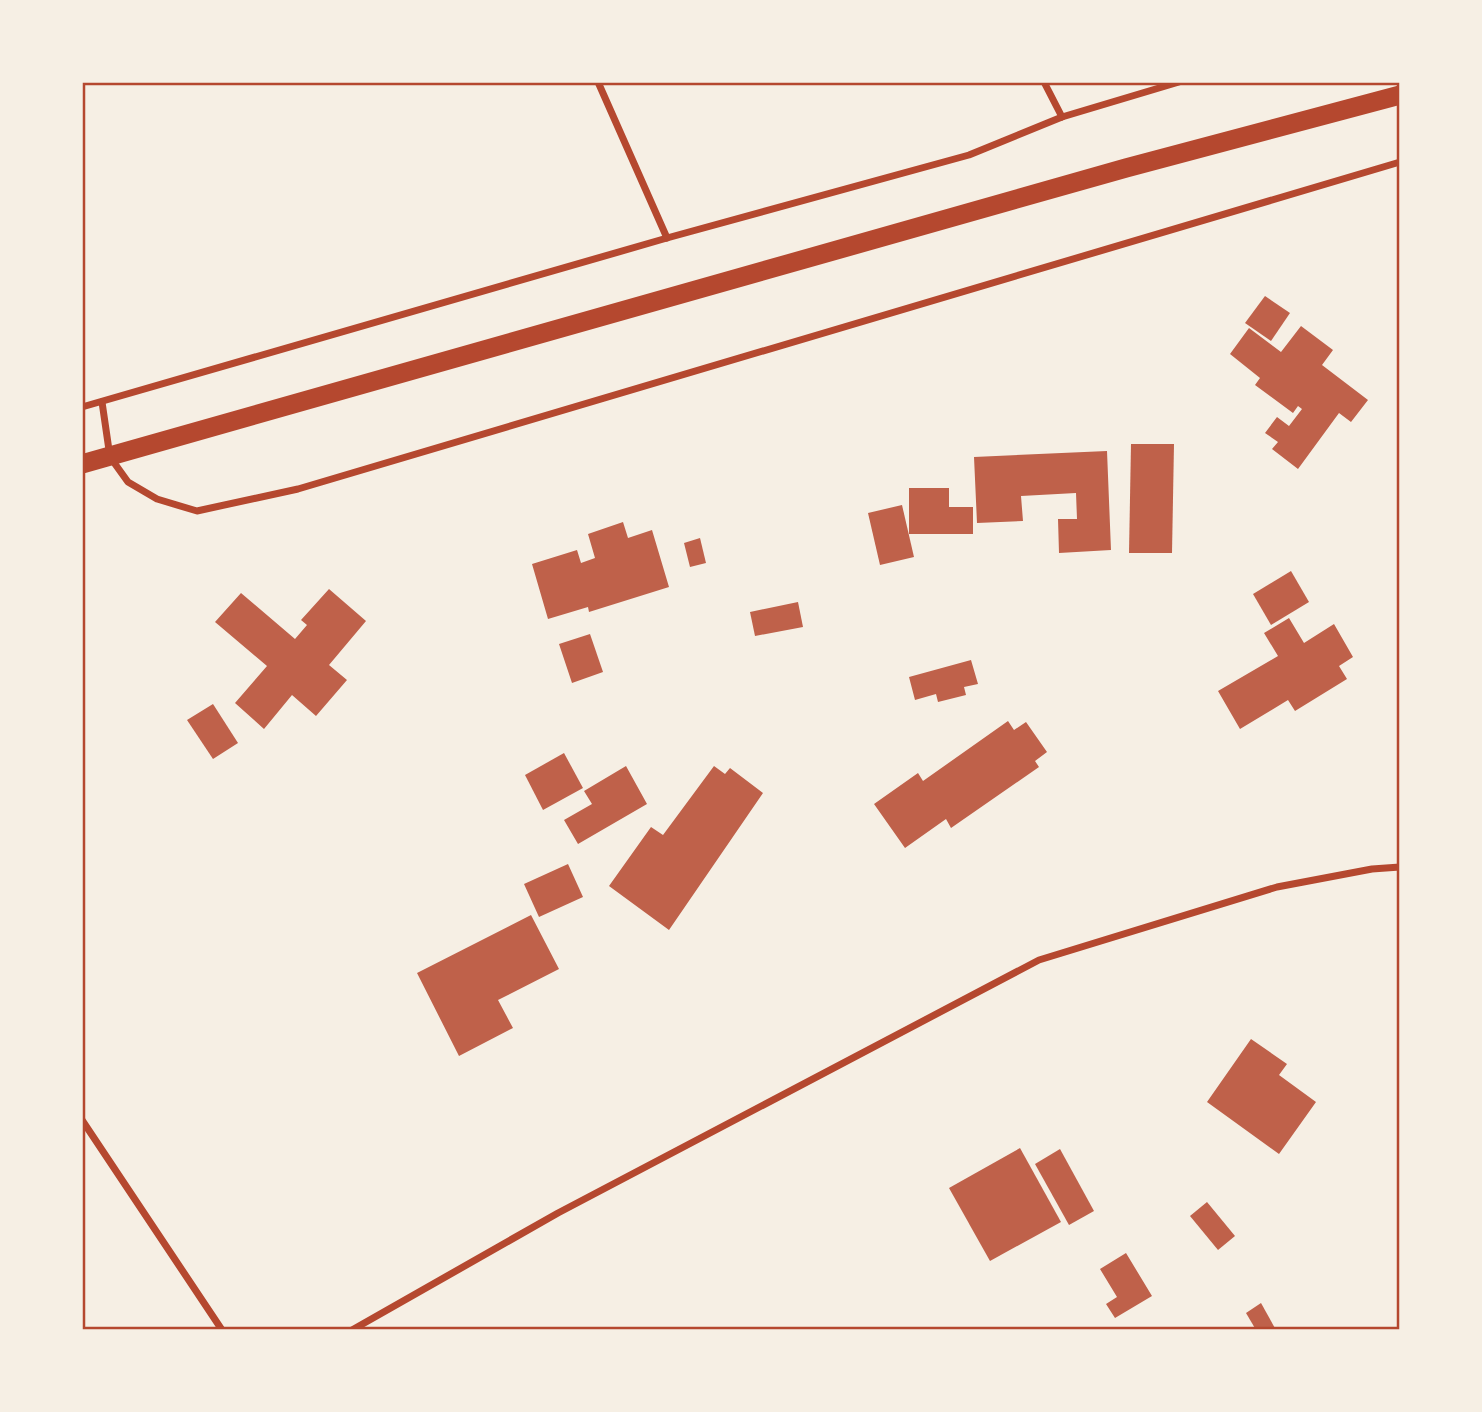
<svg xmlns="http://www.w3.org/2000/svg" width="1482" height="1412" font-family="Manrope,sans-serif">
<style>
.building{fill:#bf614a}
.lines{fill:none;stroke-linecap:round;stroke-linejoin:round}
.minor{stroke:#b5482f;stroke-width:7}
.trunk{stroke:#b5482f;stroke-width:19}
.neatline{fill:none;stroke:#b5482f;stroke-width:2.5}
</style>
<rect width="100%" height="100%" fill="#f6efe4"/>
<g class="building">
<path d="M1265 296 1290 313 1271 341 1245 323Z"/>
<path d="M1301 326 1333 350 1322 365 1368 400 1351 422 1339 413 1298 469 1272 449 1278 442 1265 433 1277 417 1289 426 1302 409 1298 406 1293 413 1255 385 1260 378 1230 354 1249 328 1281 352Z"/>
<path d="M1131 444H1174L1172 553H1129Z"/>
<path d="M1107 451 1111 550 1059 553 1058 519H1077L1076 493 1021 496 1023 521 977 523 974 457Z"/>
<path d="M909 488H949V507H973V534H909Z"/>
<path d="M902 505 914 557 880 565 868 513Z"/>
<path d="M623 522 628 538 652 530 669 587 589 612 588 607 548 619 532 564 577 550 581 563 595 558 588 534Z"/>
<path d="M700 538 706 563 690 567 684 543Z"/>
<path d="M1291 571 1309 602 1271 625 1253 594Z"/>
<path d="M329 589 366 621 329 665 347 680 316 716 292 695 264 729 235 703 267 666 215 622 241 593 295 639 307 625 301 620Z"/>
<path d="M798 602 803 627 755 636 750 612Z"/>
<path d="M1289 618 1304 643 1334 624 1353 657 1339 666 1347 679 1295 711 1288 700 1240 729 1218 691 1278 656 1264 633Z"/>
<path d="M590 634 603 672 572 683 559 644Z"/>
<path d="M971 660 978 684 964 687 966 695 938 702 936 694 915 700 909 677Z"/>
<path d="M213 704 238 743 213 759 187 720Z"/>
<path d="M1008 721 1014 730 1026 722 1047 752 1035 761 1039 767 951 828 946 819 905 848 874 804 918 773 923 781Z"/>
<path d="M564 753 583 788 543 810 525 775Z"/>
<path d="M626 766 647 804 578 844 564 820 592 804 584 791Z"/>
<path d="M714 766 725 774 730 768 763 793 669 930 609 886 651 827 663 835Z"/>
<path d="M568 864 583 897 539 917 524 884Z"/>
<path d="M531 915 559 969 498 1000 513 1028 459 1056 417 973Z"/>
<path d="M1251 1039 1287 1064 1279 1075 1316 1102 1279 1154 1207 1102Z"/>
<path d="M1020 1148 1061 1222 990 1261 949 1188Z"/>
<path d="M1060 1149 1094 1211 1069 1225 1035 1164Z"/>
<path d="M1207 1202 1235 1236 1218 1250 1190 1216Z"/>
<path d="M1126 1253 1152 1296 1115 1318 1106 1304 1117 1297 1100 1269Z"/>
<path d="M1261 1303 1276 1330H1256L1246 1313Z"/>
</g>
<g class="lines">
<g class="minor">
<path d="M598 82 667 238"/>
<path d="M1044 82 1062 117"/>
<path d="M102 402 110 457 128 482 157 499 197 511 298 489 1400 162"/>
<path d="M82 407 667 238 969 155 1062 117 1179 82"/>
<path d="M82 1120 222 1330"/>
<path d="M352 1330 558 1213 1039 960 1277 887 1372 869 1400 867"/>
</g>
<path class="trunk" d="M82 464 1126 168 1400 95"/>
</g>
<rect width="1482" height="1412" fill="none" stroke="#f6efe4" stroke-width="168"/>
<rect x="84" y="84" width="1314" height="1244" class="neatline"/>
</svg>
